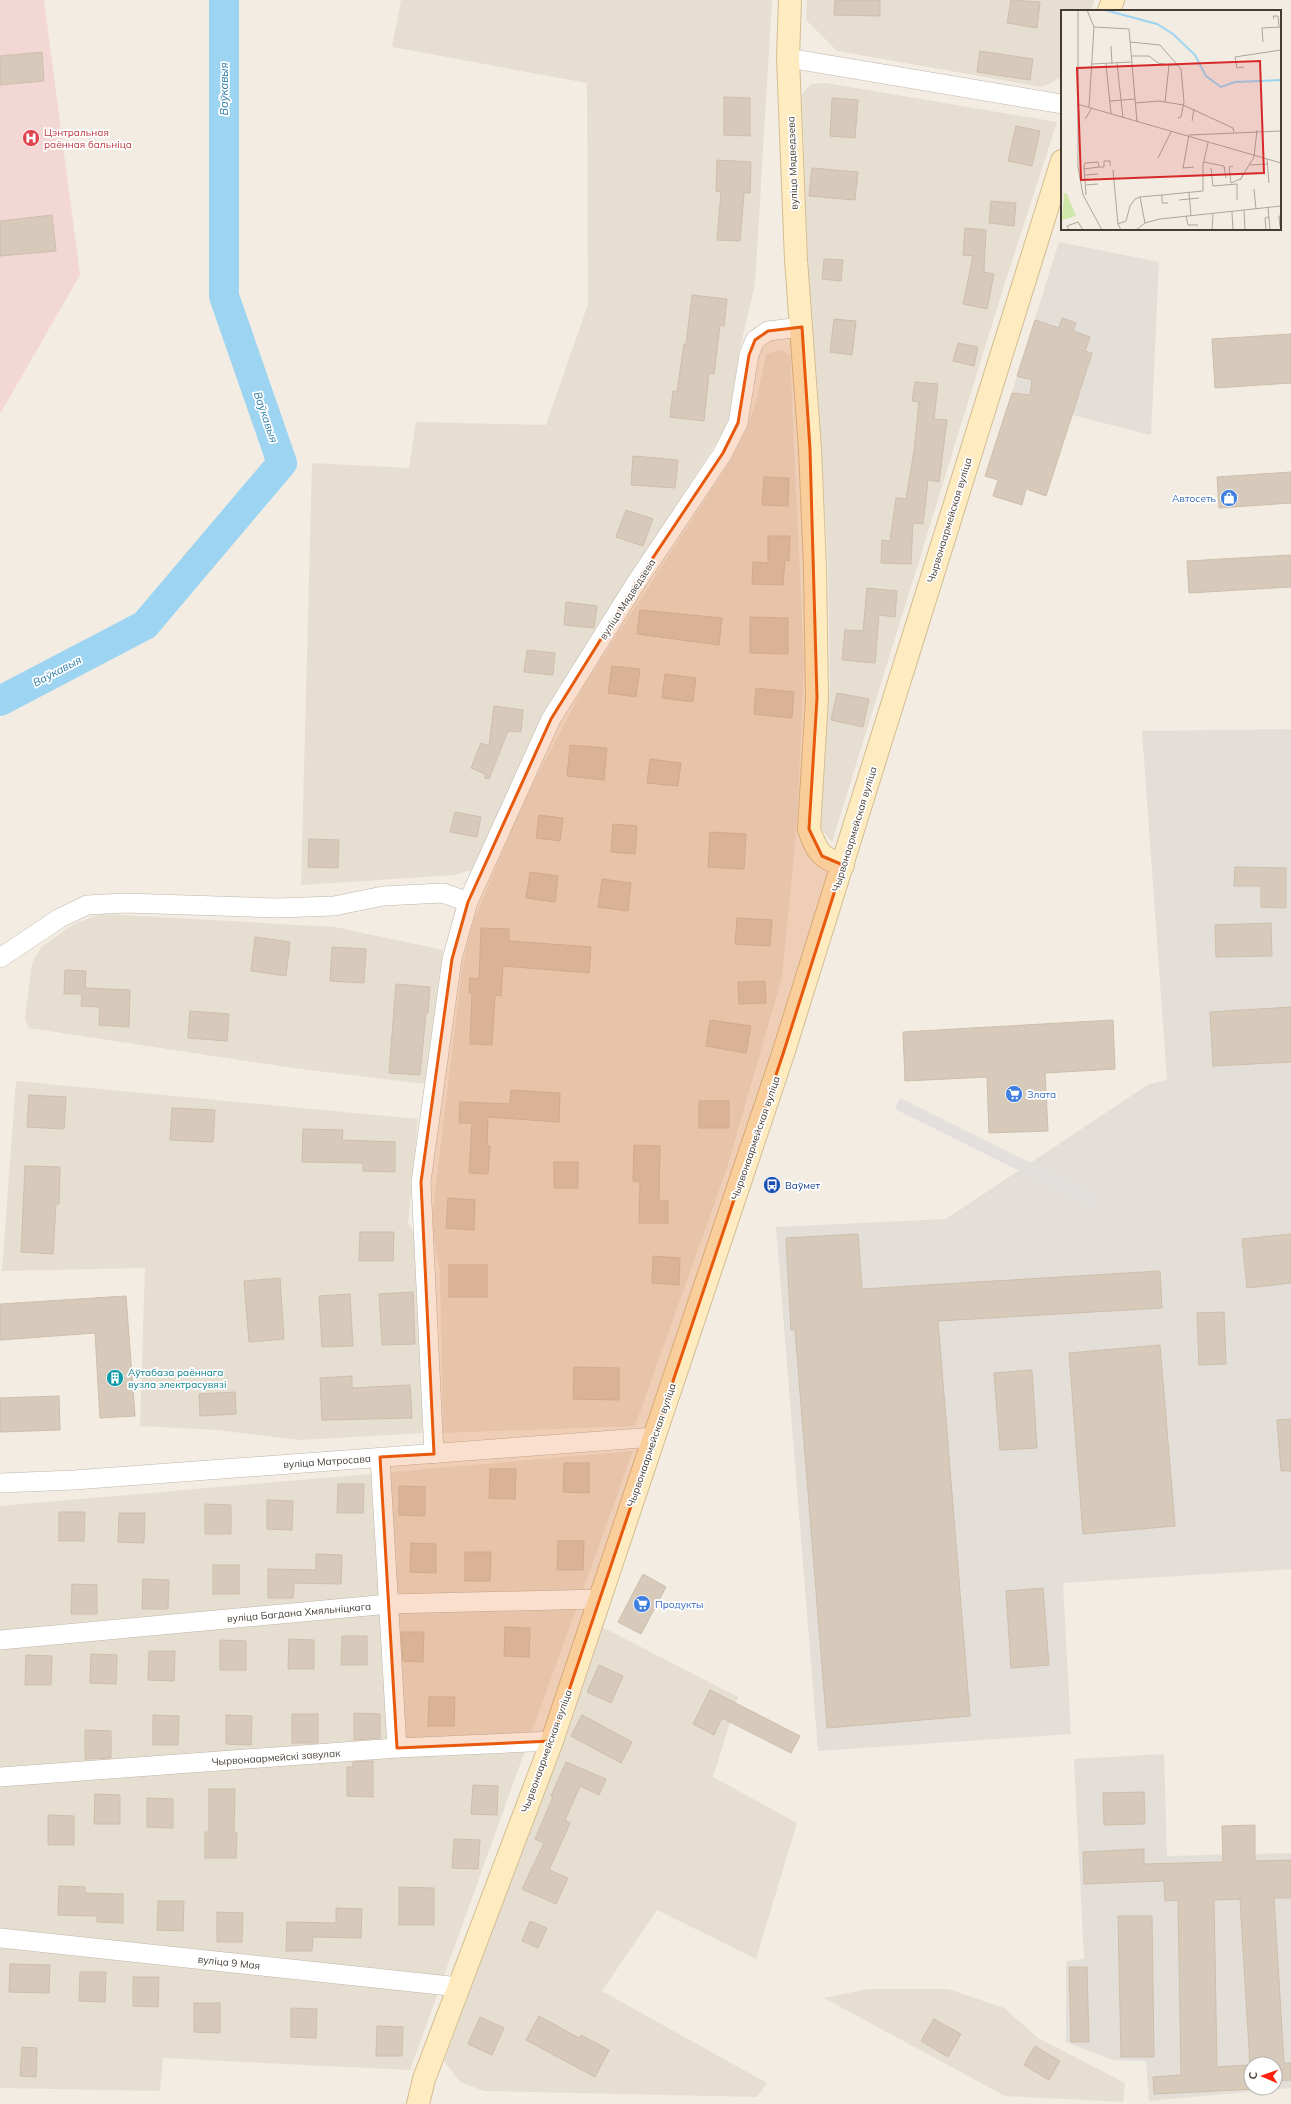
<svg xmlns="http://www.w3.org/2000/svg" width="1291" height="2104" font-family="Mulish,sans-serif">
<style>
.residential{fill:#e6ded1}
.industrial{fill:#e4ded8;fill-rule:evenodd}
.medical{fill:#f3d7d5}
.parking{fill:#e2dfdc}
.lines{fill:none;stroke-linecap:round;stroke-linejoin:round}
.river{stroke:#9dd4f1;stroke-width:30}
.building{fill:#d7cabb;stroke:#cebeab;fill-rule:evenodd}
.street-casing{stroke:#c0b6a9;stroke-width:20}
.secondary-casing{stroke:#d3bd91;stroke-width:24}
.street{stroke:#fff;stroke-width:19}
.secondary{stroke:#ffebc0;stroke-width:22}
.marked{fill:#e8590c;fill-opacity:0.2;stroke:#e8590c;stroke-width:3;stroke-linejoin:round}
.labels{text-anchor:middle;stroke-width:3.5;stroke-linejoin:round;paint-order:stroke}
.health-label{font-size:10px;fill:#be3a42;stroke:#fff;text-anchor:start}
.street-label{font-size:10px;fill:#443c33;stroke:#fff}
.shop-label{font-size:10px;fill:#366cbe;stroke:#fff;text-anchor:start}
.transit-label{font-size:10px;fill:#164399;stroke:#fff;text-anchor:start}
.culture-label{font-size:10px;fill:#0d838f;stroke:#fff;text-anchor:start}
.water-label{font-size:11px;font-style:italic;fill:#2a7ba8;stroke:#fff}
.inset-river{fill:none;stroke:#9dd4f1;stroke-width:2}
.inset-road{fill:none;stroke:#aca69d;stroke-width:1}
.view{fill:#d62828;fill-opacity:0.15;stroke:#d62828;stroke-width:2}
.inset-edge{fill:none;stroke:#443c33;stroke-width:2}
</style>
<rect width="100%" height="100%" fill="#f2ece3"/>
<g class="residential">
<path d="M401 0H772L755 284 739 352 729 423 579 656 477 868 455 875 301 885 312 463 409 468 416 422 546 425 588 304 587 83 392 47Z"/>
<path d="M807 0H1094L1091 11H1062V77L1042 87 837 51 806 20Z"/>
<path d="M826 83 1057 122 1003 289 832 842 820 828 830 688 828 566 821 438 808 261 802 94 811 84Z"/>
<path d="M781 350 790 355 804 665 797 823 782 977 726 1171 635 1426 443 1433 440 1272 431 1225 462 969 472 925 520 809 585 684 731 460 746 431 756 402 766 354Z"/>
<path d="M101 914 335 927 443 950 425 1084 293 1068 29 1028 25 1018 32 963 42 946 74 924Z"/>
<path d="M16 1081 418 1119 408 1223 416 1236 424 1433 301 1440 217 1430 140 1426 145 1268 2 1271Z"/>
<path d="M633 1451 410 2070 163 2058 160 2091 0 2088V1506Z"/>
<path d="M600 1626 738 1697 713 1777 797 1823 756 1959 657 1910 602 1991 767 2083 757 2097 484 2091 460 2082 444 2061 510 1882Z"/>
<path d="M868 1989H948L1004 2008 1038 2038 1125 2083 1123 2102 1005 2096 824 1998Z"/>
</g>
<g class="industrial">
<path d="M1059 242 1159 262 1151 435 1072 415 1011 395Z"/>
<path d="M1291 729V1569L1063 1583 1071 1734 818 1751 776 1227 946 1219 1149 1084 1167 1080 1142 731Z"/>
<path d="M1164 1754 1167 1856 1291 1853V2088L1149 2101 1146 2061 1113 2060 1066 2042V1961L1084 1959 1074 1759ZM1251 2064H1275V2088H1251Z"/>
</g>
<path class="medical" d="M0 0H44L80 275 0 414Z"/>
<path class="parking" d="M900 1098 1099 1197 1094 1208 895 1109Z"/>
<g class="lines">
<path class="river" d="M0 701 145 625 282 463 224 296V0"/>
</g>
<g class="building">
<path d="M835 0H880V16L834 15Z"/>
<path d="M1011 0 1040 2 1037 28 1007 23Z"/>
<path d="M980 51 1033 59 1030 80 977 72Z"/>
<path d="M42 52 44 81 0 85V56Z"/>
<path d="M724 97 750 98V136L724 135Z"/>
<path d="M832 98 858 100 855 138 830 136Z"/>
<path d="M1016 126 1040 131 1032 166 1008 161Z"/>
<path d="M717 160 751 162 750 193H744L740 241 717 240 721 192 716 191Z"/>
<path d="M812 168 858 172 855 200 809 196Z"/>
<path d="M991 201 1016 203 1014 226 989 223Z"/>
<path d="M52 215 56 251 0 256V221Z"/>
<path d="M965 228 986 230 984 272 994 274 987 309 963 304 973 256 963 255Z"/>
<path d="M824 259 843 260 841 281 822 279Z"/>
<path d="M692 295 727 299 724 326 720 325 714 374 709 373 704 421 670 417 673 391 677 392 684 344H686Z"/>
<path d="M1062 318 1076 323 1073 331 1090 337 1085 351 1092 353 1046 496 1026 489 1022 505 993 496 998 480 985 476 1012 393 1030 395 1032 380 1017 376 1035 320 1059 328Z"/>
<path d="M834 319 856 321 852 355 830 352Z"/>
<path d="M1291 334V383L1215 388 1212 339Z"/>
<path d="M958 343 978 347 974 366 953 361Z"/>
<path d="M915 382 938 384 934 419 947 420 939 482 928 480 923 524 913 523 911 564 881 563 882 540 890 541 896 498 906 499 914 451 919 402 912 401Z"/>
<path d="M633 456 678 460 675 488 631 485Z"/>
<path d="M1291 472V503L1219 508 1217 477Z"/>
<path d="M764 477 789 478 788 506 762 505Z"/>
<path d="M626 510 653 519 643 546 616 537Z"/>
<path d="M768 536H790L789 561 785 560 783 585 752 584 753 562 768 563Z"/>
<path d="M1291 555V587L1189 593 1187 561Z"/>
<path d="M867 588 897 591 895 617 879 615 875 663 842 660 845 630 863 631Z"/>
<path d="M566 602 597 606 594 628 564 625Z"/>
<path d="M640 610 722 618 719 645 637 634Z"/>
<path d="M750 617 788 618V654L750 653Z"/>
<path d="M527 650 555 653 553 675 524 672Z"/>
<path d="M612 666 640 669 636 697 608 693Z"/>
<path d="M665 674 696 678 693 702 662 698Z"/>
<path d="M756 688 794 692 792 718 754 714Z"/>
<path d="M837 693 869 699 863 727 831 720Z"/>
<path d="M494 706 523 710 521 732 508 731 489 779 485 778V774L471 768 481 743 489 746Z"/>
<path d="M570 745 607 748 604 780 567 776Z"/>
<path d="M650 759 681 763 678 786 647 783Z"/>
<path d="M455 812 481 817 477 837 450 832Z"/>
<path d="M539 815 563 818 560 841 536 838Z"/>
<path d="M613 824 637 826 635 854 611 852Z"/>
<path d="M710 832 746 834 744 869 708 867Z"/>
<path d="M309 839 339 840 338 868 308 867Z"/>
<path d="M1235 867 1286 868V908L1261 907V886H1234Z"/>
<path d="M530 872 558 876 555 902 526 898Z"/>
<path d="M602 879 631 883 628 911 598 907Z"/>
<path d="M737 918 772 920 770 946 735 944Z"/>
<path d="M1271 923 1272 956 1216 957 1215 925Z"/>
<path d="M481 928 509 929V941L591 947 589 973 503 966 501 996 495 995 492 1045 470 1044 472 993H469L470 978 479 979Z"/>
<path d="M255 937 290 942 286 976 251 971Z"/>
<path d="M332 947 366 949 364 983 330 981Z"/>
<path d="M65 970 86 971 85 988 130 990 129 1027 99 1025 100 1007 81 1006 82 994H64Z"/>
<path d="M765 981 766 1003 739 1004 738 982Z"/>
<path d="M396 984 430 987 428 1013H426L420 1075 389 1073Z"/>
<path d="M1291 1007V1062L1213 1066 1210 1012Z"/>
<path d="M190 1011 229 1014 227 1041 188 1038Z"/>
<path d="M710 1020 751 1026 746 1053 706 1046Z"/>
<path d="M1113 1020 1115 1069 1045 1073 1048 1131 989 1133 987 1077 905 1081 903 1032Z"/>
<path d="M511 1090 560 1093 559 1122 488 1117 487 1145 490 1146 488 1174 469 1173 472 1123H459L460 1102 510 1104Z"/>
<path d="M29 1095 66 1097 64 1129 27 1127Z"/>
<rect x="699" y="1101" width="30" height="27"/>
<path d="M172 1108 215 1110 213 1142 170 1140Z"/>
<path d="M303 1129 343 1130 342 1140 395 1142V1172L363 1171V1163L302 1162Z"/>
<path d="M634 1145 660 1146 659 1201H668V1223H639L640 1182 633 1181Z"/>
<rect x="554" y="1162" width="24" height="26"/>
<path d="M25 1166 60 1167 59 1204H56L53 1254 21 1252Z"/>
<path d="M448 1198 475 1200 474 1230 446 1228Z"/>
<path d="M360 1232H394L393 1261H359Z"/>
<path d="M858 1234 862 1289 1160 1271 1162 1308 938 1321 970 1716 827 1728 795 1330H791L786 1238Z"/>
<path d="M1291 1234V1283L1247 1288 1242 1239Z"/>
<path d="M653 1256 680 1258 679 1285 652 1283Z"/>
<rect x="449" y="1265" width="38" height="32"/>
<path d="M280 1278 284 1339 249 1342 244 1281Z"/>
<path d="M413 1292 415 1344 382 1345 379 1294Z"/>
<path d="M350 1294 353 1346 322 1347 319 1296Z"/>
<path d="M126 1296 135 1416 100 1418 95 1333 0 1340V1304Z"/>
<path d="M1224 1312 1226 1364 1199 1365 1197 1313Z"/>
<path d="M1160 1345 1175 1526 1083 1534 1069 1353Z"/>
<path d="M574 1367 619 1368V1400L573 1399Z"/>
<path d="M1032 1370 1037 1448 1000 1450 994 1373Z"/>
<path d="M352 1376V1388L410 1385 412 1418 322 1420 320 1378Z"/>
<path d="M235 1392 236 1414 200 1416 199 1394Z"/>
<path d="M59 1396 60 1430 0 1432V1398Z"/>
<path d="M1291 1419V1471H1281L1277 1420Z"/>
<path d="M564 1463H589V1493L563 1492Z"/>
<path d="M490 1469H516L515 1499 489 1498Z"/>
<path d="M338 1484H364L363 1513H337Z"/>
<path d="M399 1486 425 1487V1516L399 1515Z"/>
<path d="M267 1500 293 1501 292 1530 267 1529Z"/>
<path d="M205 1504 231 1505V1534H205Z"/>
<path d="M59 1512H85L84 1541H59Z"/>
<path d="M119 1513H145L144 1543 118 1542Z"/>
<path d="M558 1541H584L583 1570H557Z"/>
<path d="M411 1543 436 1544V1573L410 1572Z"/>
<path d="M465 1552H491L490 1581H465Z"/>
<path d="M316 1554 342 1555 341 1584 294 1583 293 1598H268V1569L316 1570Z"/>
<rect x="213" y="1565" width="26" height="29"/>
<path d="M643 1574 666 1587 641 1634 618 1622Z"/>
<path d="M143 1579 169 1580 168 1609H142Z"/>
<path d="M72 1584 97 1585V1614H71Z"/>
<path d="M1043 1588 1049 1665 1011 1668 1006 1591Z"/>
<path d="M505 1627 530 1628 529 1657 504 1656Z"/>
<path d="M401 1632H424L423 1662 403 1661Z"/>
<path d="M342 1636H367V1665H341Z"/>
<path d="M289 1639 314 1640V1669H288Z"/>
<path d="M220 1640 246 1641V1670H220Z"/>
<path d="M149 1651H175L174 1681 148 1680Z"/>
<path d="M91 1654 117 1655 116 1684 90 1683Z"/>
<path d="M26 1655 52 1656 51 1685H25Z"/>
<path d="M599 1665 623 1676 611 1703 587 1692Z"/>
<path d="M710 1690 800 1736 791 1753 722 1718 714 1735 693 1724Z"/>
<path d="M429 1697H455L454 1726H428Z"/>
<path d="M354 1713 380 1714V1738L354 1740Z"/>
<rect x="292" y="1714" width="26" height="29"/>
<path d="M153 1715 179 1716 178 1745H153Z"/>
<path d="M226 1715 252 1716 251 1745 226 1744Z"/>
<path d="M582 1715 632 1742 621 1763 571 1736Z"/>
<path d="M85 1730 111 1731V1758L85 1759Z"/>
<path d="M373 1761V1797L347 1796V1767H353V1762Z"/>
<path d="M566 1762 606 1779 599 1795 580 1786 565 1820 570 1823 549 1870 568 1878 556 1904 522 1889 544 1843 535 1839 553 1797 551 1796Z"/>
<path d="M473 1785 498 1786 497 1815 471 1814Z"/>
<path d="M209 1789H235L234 1833H237L236 1858H205V1832H209Z"/>
<path d="M1144 1792 1145 1824 1104 1825 1103 1793Z"/>
<path d="M95 1794 120 1795V1824H94Z"/>
<path d="M147 1798 173 1799V1828L147 1827Z"/>
<path d="M48 1815 74 1816V1845H48Z"/>
<path d="M1255 1825V1861L1291 1860V1898H1274L1284 2063H1291V2080L1275 2081V2064H1251V2088L1257 2089 1154 2094 1153 2077 1181 2075 1178 1900 1165 1901 1164 1881 1084 1884 1083 1852 1144 1849V1864L1223 1862 1222 1826ZM1240 1899 1250 2065 1217 2067 1214 1900Z"/>
<path d="M454 1839 480 1840 478 1869 452 1868Z"/>
<path d="M59 1886 85 1887V1893L123 1894V1923L97 1922V1916L58 1915Z"/>
<path d="M399 1887 434 1888V1925H399Z"/>
<path d="M158 1901H184L183 1931 157 1930Z"/>
<path d="M336 1908 362 1909 361 1938 313 1937 312 1951H286L287 1922 336 1923Z"/>
<path d="M217 1912 243 1913 242 1942H217Z"/>
<path d="M1118 1916H1152L1154 2057H1121Z"/>
<path d="M530 1921 547 1928 538 1948 522 1941Z"/>
<path d="M10 1964 50 1965 49 1993 9 1992Z"/>
<path d="M1069 1967H1087L1089 2042H1071Z"/>
<path d="M80 1972H106L105 2002 79 2001Z"/>
<path d="M133 1977H159L158 2007 133 2006Z"/>
<path d="M194 2003H220V2033L194 2032Z"/>
<path d="M291 2008 317 2009 316 2038 291 2037Z"/>
<path d="M539 2016 579 2038 581 2035 609 2050 595 2077 526 2040Z"/>
<path d="M480 2017 504 2028 492 2055 468 2044Z"/>
<path d="M934 2019 961 2034 948 2057 921 2041Z"/>
<path d="M377 2026 403 2027 402 2056H376Z"/>
<path d="M1035 2046 1060 2061 1049 2080 1024 2065Z"/>
<path d="M22 2047 37 2048 36 2077 20 2076Z"/>
</g>
<g class="lines">
<defs>
<g id="street">
<path d="M788 58 1062 104"/>
<path d="M0 958 60 918 87 905 126 903 277 908 334 906 383 896 443 893 468 902"/>
<path d="M434 1454 421 1182 452 959 468 902 551 719 634 586 723 453 738 423 749 355 755 340 768 331 802 327"/>
<path d="M380 1457 397 1748"/>
<path d="M0 1483 74 1480 655 1437"/>
<path d="M0 1640 389 1604 599 1599"/>
<path d="M0 1777 397 1748 552 1741"/>
<path d="M0 1938 459 1987"/>
</g>
<g id="secondary">
<path d="M790 0 788 58 796 260 810 449 815 567 817 698 809 829C816 850 820 858 843 865"/>
<path d="M1109 11 1113 0"/>
<path d="M418 2104 424 2079 552 1741 783 1054 1062 161"/>
</g>
</defs>
<use href="#street" class="street-casing"/>
<use href="#secondary" class="secondary-casing"/>
<use href="#street" class="street"/>
<use href="#secondary" class="secondary"/>
</g>
<path class="marked" d="M802 327 810 449 817 698 809 829 822 856 843 865 783 1054 552 1741 397 1748 380 1457 434 1454 421 1182 452 959 468 902 551 719 634 586 723 453 738 423 749 355 755 340 768 331Z"/>
<defs>
<symbol id="hospital-disc" viewBox="-11 -11 22 22"><circle r="9.5" fill="#e0444e" stroke="#fff"/><path d="M-5-5h3v3.5h4V-5h3V5h-3V1.5h-4V5h-3Z" fill="#fff"/></symbol>
<symbol id="shop-disc" viewBox="-11 -11 22 22"><circle r="9.5" fill="#3f7fe0" stroke="#fff"/><path d="M-5-2.5h2.3a2.7 3.5 0 0 1 5.4 0H5L5.5 6h-11ZM-1.5-2.5h3a1.5 2.3 0 0 0-3 0Z" fill="#fff"/></symbol>
<symbol id="supermarket-disc" viewBox="-11 -11 22 22"><circle r="9.5" fill="#3f7fe0" stroke="#fff"/><path d="M-6-5.5h2.5l.6 2H6L4.5 2H-2.5L-4.4-4H-6ZM-1.5 3.2a1.3 1.3 0 1 0 .1 0ZM3 3.2a1.3 1.3 0 1 0 .1 0Z" fill="#fff"/></symbol>
<symbol id="bus-disc" viewBox="-11 -11 22 22"><circle r="9.5" fill="#1a4fb4" stroke="#fff"/><path d="M-5-6H5V4H4V6H2V4H-2V6H-4V4H-5ZM-3.5-4V0h7V-4ZM-3.5 1.2v1.5H-2V1.2ZM2 1.2v1.5H3.5V1.2Z" fill="#fff"/></symbol>
<symbol id="building-disc" viewBox="-11 -11 22 22"><circle r="9.5" fill="#0f9aa8" stroke="#fff"/><path d="M-4-6H4V6H1V3H-1V6H-4ZM-2.5-4.3h1.7v1.8h-1.7ZM.8-4.3h1.7v1.8H.8ZM-2.5-1h1.7V.8h-1.7ZM.8-1h1.7V.8H.8Z" fill="#fff"/></symbol>
</defs>
<g fill-rule="evenodd">
<use href="#hospital-disc" x="21" y="128" width="20" height="20"/>
<use href="#shop-disc" x="1219" y="488" width="20" height="20"/>
<use href="#supermarket-disc" x="1004" y="1084" width="20" height="20"/>
<use href="#bus-disc" x="762" y="1175" width="20" height="20"/>
<use href="#building-disc" x="105" y="1368" width="20" height="20"/>
<use href="#supermarket-disc" x="632" y="1594" width="20" height="20"/>
</g>
<g class="labels">
<g class="health-label">
<text x="44" y="136">Цэнтральная<tspan x="44" dy="12">раённая бальніца</tspan></text>
</g>
<g class="street-label">
<text transform="translate(792 163) rotate(-92)" y="4">вуліца Мядведзева</text>
<text transform="translate(949 520) rotate(-73)" y="4">Чырвонаармейская вуліца</text>
<text transform="translate(627 599) rotate(-57)" y="4">вуліца Мядведзева</text>
<text transform="translate(854 829) rotate(-73)" y="4">Чырвонаармейская вуліца</text>
<text transform="translate(755 1138) rotate(-71)" y="4">Чырвонаармейская вуліца</text>
<text transform="translate(651 1445) rotate(-71)" y="4">Чырвонаармейская вуліца</text>
<text transform="translate(327 1461) rotate(-4)" y="4">вуліца Матросава</text>
<text transform="translate(299 1612) rotate(-5)" y="4">вуліца Багдана Хмяльніцкага</text>
<text transform="translate(546 1751) rotate(-70)" y="4">Чырвонаармейская вуліца</text>
<text transform="translate(276 1757) rotate(-4)" y="4">Чырвонаармейскі завулак</text>
<text transform="translate(229 1962) rotate(6)" y="4">вуліца 9 Мая</text>
</g>
<g class="shop-label">
<text x="1216" y="502" text-anchor="end">Автосеть</text>
<text x="1027" y="1098">Злата</text>
<text x="655" y="1608">Продукты</text>
</g>
<g class="transit-label">
<text x="785" y="1189">Ваўмет</text>
</g>
<g class="culture-label">
<text x="128" y="1376">Аўтабаза раённага<tspan x="128" dy="12">вузла электрасувязі</tspan></text>
</g>
<g class="water-label">
<text transform="translate(224 89) rotate(-90)" y="4">Ваўкавыя</text>
<text transform="translate(266 417) rotate(71)" y="4">Ваўкавыя</text>
<text transform="translate(57 671) rotate(-28)" y="4">Ваўкавыя</text>
</g>
</g>
<g transform="translate(1061 10)">
<rect width="220" height="220" fill="#f2ece3"/>
<path d="M3 183 6 184 15 206 1 210Z" fill="#d0e7aa"/>
<path class="inset-river" d="M44 0 96 14 112 24 134 45 145 66 160 77 174 72 220 70"/>
<path class="inset-road" d="M17 0V157L22 185 41 220M26 0 33 17 28 97M213 9 212 6H217L218 17M33 17 68 19 76 112M69 32 99 35 120 59 123 92 120 107 117 108M202 32 201 18 220 17M50 36 51 54M70 46H88L97 53 108 55M56 53 62 108M31 54 70 52M45 54 50 104M183 57 176 58 174 47 220 40M49 91 74 89M104 92 108 55H117M74 93 98 91 122 95 172 118 173 122M16 94 220 153M24 109 31 98M131 111 133 99M97 148 110 122M206 149 208 173M143 152 163 156 165 168M189 155 206 154M172 156 168 157 170 173 179 169M23 157 24 153 37 152 38 157H43V151H49V156M23 157 25 185M133 157 122 158 128 125 220 121M150 158 152 176 176 174V190M23 159 38 157M52 160 57 214M24 165 37 164M182 165 179 170 193 147 196 120M25 170 37 169M25 175 37 174M193 179 195 199M128 183 130 206M101 185 142 181V155L147 133M118 190 138 188M207 197 209 220M183 200 184 220M171 202 172 220M125 206 127 215H137M84 213 79 187 101 185V193H107M219 217 218 206H220M205 219 204 208 208 207M8 220 6 216 17 212 22 220M60 220 57 214 65 211 69 196 74 189 79 187M75 220 84 213 99 209 220 196M151 220 152 204"/>
<path class="view" d="M199 51 203 163 20 170 16 58Z"/>
<rect width="220" height="220" class="inset-edge"/>
</g>
<g transform="translate(1263 2076) rotate(272)"><circle r="19" fill="#ffffff" stroke="#b4b1ad"/>
<path d="M0-3L7 15L0 10L-7 15Z" fill="#fe220e"/>
<text y="-6" font-size="11" font-weight="bold" text-anchor="middle" fill="#443c33">С</text>
</g>
</svg>
